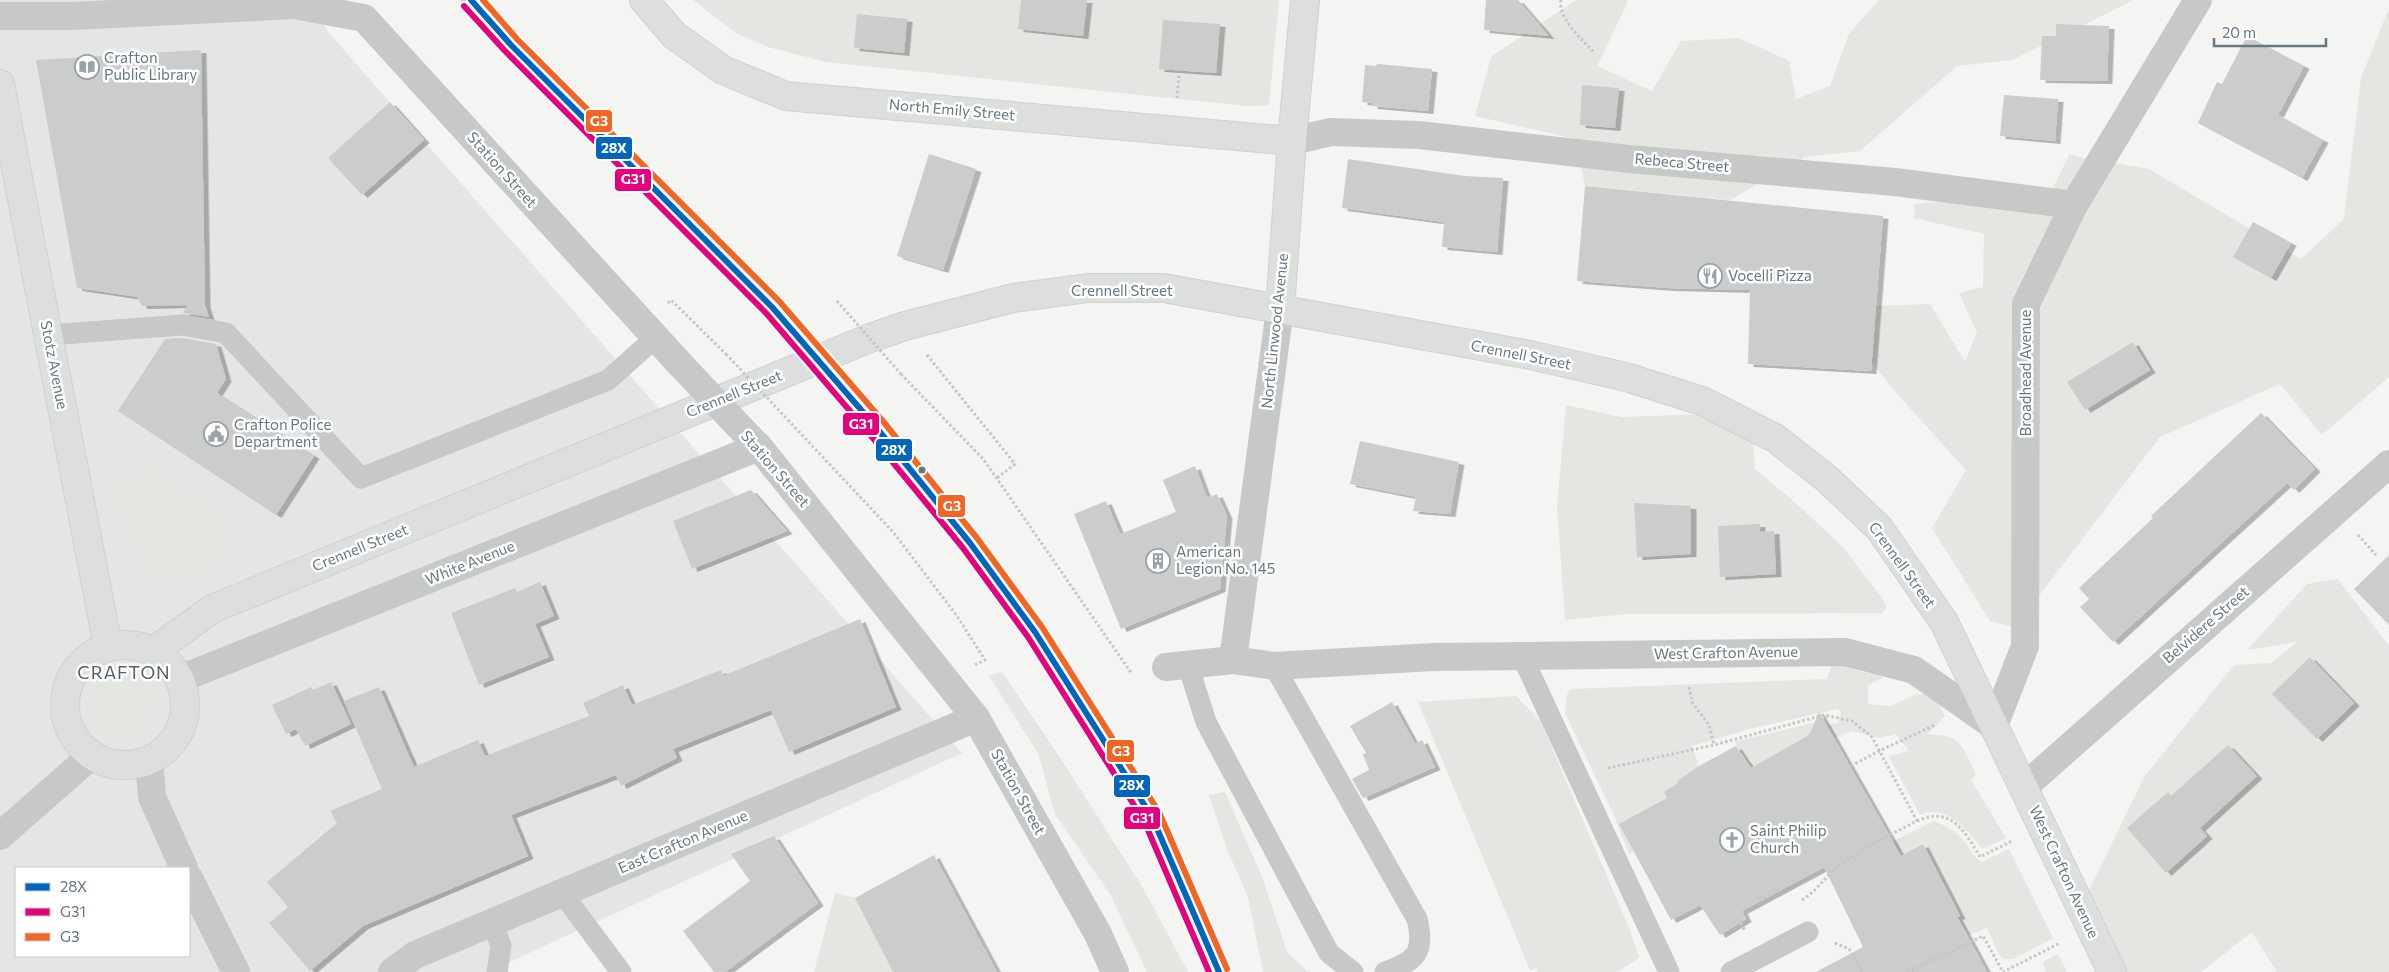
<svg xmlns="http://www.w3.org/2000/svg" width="2389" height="972" font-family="Commissioner,sans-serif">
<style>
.built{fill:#e4e5e5;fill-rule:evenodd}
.green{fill:#e3e6e1}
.building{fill:#cbcccc;filter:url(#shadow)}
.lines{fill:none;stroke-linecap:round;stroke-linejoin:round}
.secondary-casing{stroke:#d0d1d1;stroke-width:30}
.path{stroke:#c5c6c7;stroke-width:3;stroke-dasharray:2.5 2.5;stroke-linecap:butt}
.lane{stroke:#c7c9c9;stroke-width:21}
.street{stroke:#c7c9c9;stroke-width:28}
.secondary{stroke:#dddede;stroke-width:28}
.path-bridge{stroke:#c5c6c7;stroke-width:3;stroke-dasharray:2.5 2.5;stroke-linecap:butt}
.lane-bridge{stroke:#c7c9c9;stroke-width:21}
.street-bridge{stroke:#c7c9c9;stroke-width:28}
.bus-1-casing{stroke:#fff;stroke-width:10}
.bus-2-casing{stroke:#fff;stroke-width:10}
.bus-3-casing{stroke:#fff;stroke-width:10}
.bus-1{stroke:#0065bd;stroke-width:6}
.bus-2{stroke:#e5007d;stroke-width:6}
.bus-3{stroke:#f26522;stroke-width:6}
.bus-dot{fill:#677880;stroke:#fff;stroke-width:2}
.labels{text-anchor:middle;stroke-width:5;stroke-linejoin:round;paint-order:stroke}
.poi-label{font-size:15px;fill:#677880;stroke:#fff;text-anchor:start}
.street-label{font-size:15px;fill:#677880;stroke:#fff}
.quarter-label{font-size:18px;letter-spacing:1px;fill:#546066;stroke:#fff}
.line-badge{stroke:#fff;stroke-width:2}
.badge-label{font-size:14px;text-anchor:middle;font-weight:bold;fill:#fff}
</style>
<defs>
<filter id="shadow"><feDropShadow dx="5.5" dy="3" stdDeviation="0" flood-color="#0004"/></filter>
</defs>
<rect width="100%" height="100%" fill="#f4f4f3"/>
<path class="built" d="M0 0H307L329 33 962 753 488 972H0ZM16 868H189V956H16Z"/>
<g class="green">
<path d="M693 0H1279L1269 105 1246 106 826 62 768 47 736 33Z"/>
<path d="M1576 0H1627V4L1597 66 1652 91 1681 41 1739 38 1789 61 1796 99 1830 86 1849 34 1879 0H2134L2012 60 1957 66 1860 151 1805 157 1730 200 1585 186 1575 139 1475 116 1491 57Z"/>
<path d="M2389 8V377L2322 435 2280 384 2160 437 2015 627 1990 621 1932 528 1966 470 1899 396 1872 363 1876 306 1930 304 1965 362 1977 332 1959 293 1983 287 1984 234 1914 218 1915 204 2051 192 2069 155 2149 169 2301 259 2344 219 2361 78Z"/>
<path d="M1566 405 1621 417 1711 414 1753 440 1755 469 1790 498 1842 546 1882 598 1886 605 1885 610 1882 613 1627 614 1565 620 1557 507Z"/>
<path d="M126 465C156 466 190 478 209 502 221 517 226 538 230 557L181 577 162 579 139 566 127 549 111 467Z"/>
<path d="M2338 579 2389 646V972H2277L2252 932 2201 972H2124L2087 895 2144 777 2234 665 2271 663 2297 642 2247 650 2307 584Z"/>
<path d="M1857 659 1858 671 1869 673 1876 668 1883 678 1868 685V704L1891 706 1916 694H1933L1945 716 1927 735C1961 733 1963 747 1976 775L1971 780 2006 838 1982 849C1967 830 1947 803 1920 815L1889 756 1909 751 1896 734 1880 738 1851 731 1835 738 1827 725 1838 723 1841 712 1837 709 1749 729 1692 746 1699 766 1681 788 1674 786 1664 792 1667 798 1620 824 1634 852 1629 854 1613 813 1565 713 1567 695 1571 689 1827 679 1832 664Z"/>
<path d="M1002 672 1059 756 1143 888 1188 972H1147L1110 894 1055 814 1038 753 989 676Z"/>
<circle cx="125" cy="706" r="34"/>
<path d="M1516 696 1541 722 1630 930 1639 958 1617 972H1538L1536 968 1530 970 1418 702Z"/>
<path d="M1812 723 1817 724 1813 725 1809 735 1751 768 1734 742Z"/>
<path d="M1225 792 1262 877 1287 952 1308 972H1263L1248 897 1227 849 1209 795Z"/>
<path d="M1934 821C1946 826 1956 831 1964 841 1971 848 1973 858 1982 862L2009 849 2053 938 2013 959H2004L1999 954 1987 928 1969 935 1957 917 1960 915 1923 844 1900 857 1891 842Z"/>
<path d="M835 893 855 898 893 972H814Z"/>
<path d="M2058 954 2067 972H2046L2043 962Z"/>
</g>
<g class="building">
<path d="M1021 0H1087L1083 36 1018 29Z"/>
<path d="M1486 0H1518L1549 36 1484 30Z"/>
<path d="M857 14 907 19 904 53 854 48Z"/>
<path d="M1163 20 1220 24 1216 73 1159 69Z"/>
<path d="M2056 24 2109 26 2107 81 2040 80 2042 36H2056Z"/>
<path d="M2247 36 2304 66 2278 115 2323 140 2302 178 2198 123 2217 82 2222 84Z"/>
<path d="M201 50 205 305 209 317 183 313 187 305 142 306 137 297 77 288 36 60Z"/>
<path d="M1377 64 1432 69 1428 111 1372 106V103L1362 102 1365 65 1376 66Z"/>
<path d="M1582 85 1619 88 1615 128 1580 125Z"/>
<path d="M2004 95 2058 99 2055 141 2000 136Z"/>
<path d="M390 102 424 140 362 195 328 158Z"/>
<path d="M929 154 976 169 943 270 897 256Z"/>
<path d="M1348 159 1465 176 1503 178 1497 252 1442 247 1444 222 1342 208Z"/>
<path d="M1585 186 1883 216 1871 371 1748 364 1750 290 1668 288 1577 281Z"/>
<path d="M2253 222 2291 243 2271 278 2233 257Z"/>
<path d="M182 338 216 344 226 379 217 393 314 456 276 515 118 411 165 339Z"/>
<path d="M2133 342 2150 370 2085 410 2067 382Z"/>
<path d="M2261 413 2315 469 2294 490 2287 483 2113 642 2080 607 2089 599 2079 588 2153 518 2151 516Z"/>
<path d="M1360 441 1459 462 1450 514 1413 511 1416 497 1350 484Z"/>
<path d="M1195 466 1207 498 1217 494 1227 516 1220 589 1121 629 1074 514 1106 501 1120 534 1176 512 1163 480Z"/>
<path d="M751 490 787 531 692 569 673 521Z"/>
<path d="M1634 503 1691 506V554L1637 557Z"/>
<path d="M1760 524V532L1774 531 1776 574 1720 577 1718 526Z"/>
<path d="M2389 555V625L2354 589Z"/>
<path d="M540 582 554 616 535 624 549 657 479 685 451 613 515 588 517 592Z"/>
<path d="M860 619 896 707 789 752 771 710 673 749 677 758 621 786 616 775 511 815 528 856 363 926 310 971 269 923 288 907 267 882 337 823 330 811 382 789 344 701 379 687 414 767 478 740 485 756 589 716 583 703 623 685 632 705 721 670 723 676Z"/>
<path d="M2310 657 2354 703 2317 739 2272 694Z"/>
<path d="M331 682 351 724 305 746 296 729 286 734 272 705 311 687 313 690Z"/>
<path d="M1392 702 1415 744 1422 740 1435 767 1363 798 1352 779 1369 770 1363 754 1366 753 1350 726Z"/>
<path d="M1819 712 1901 856 1923 844 1960 916 1957 917 1987 972H1816L1863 947 1824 867 1742 911 1746 919 1720 935 1700 905 1671 920 1619 824 1667 798 1664 792 1678 783 1677 781 1699 766 1736 746 1751 768 1809 735Z"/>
<path d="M2228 745 2257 776 2200 828 2207 836 2166 873 2127 828 2168 792 2171 796Z"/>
<path d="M774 836 818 903 725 972H714L683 931 750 881 731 854Z"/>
<path d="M934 855 997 972H893L855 898Z"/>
</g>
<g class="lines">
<defs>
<g id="secondary">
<path d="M644 0 674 35 723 70 786 96 1292 141"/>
<path d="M0 84 108 647"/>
<path d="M1280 309 1292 141 1305 0"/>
<circle cx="125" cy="705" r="60"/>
<path d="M154 651 212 609 870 338 905 326 1013 298 1088 288H1164L1530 355 1626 377 1702 401 1775 438 1826 478 1879 528 1944 622 2112 972"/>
</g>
</defs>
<use href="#secondary" class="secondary-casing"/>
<g class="path">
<path d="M1561 0C1557 17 1583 41 1594 52"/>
<path d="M1177 98 1179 74"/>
<path d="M668 303 671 300 726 354"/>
<path d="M927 355 1015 464 997 478"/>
<path d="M901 374 984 460 1132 674"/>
<path d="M788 420 894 533 957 616 985 660 975 665"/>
<path d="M2358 535 2376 555"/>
<path d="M1689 687 1692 702 1709 725 1714 745"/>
<path d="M1851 766 1881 750 1935 725"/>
<path d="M1608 768 1714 745 1824 715 1852 721 1872 737 1917 821C1890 835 1860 848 1837 868 1824 878 1815 893 1800 901"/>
<path d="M1917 821C1951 805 1965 832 1980 857L2012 841"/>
<path d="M1759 900 1780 889"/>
<path d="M1741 923 1745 931"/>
<path d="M1835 943 1849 949 1862 972"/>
<path d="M1907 972 1983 936 2003 972 2060 943"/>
</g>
<g class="lane">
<path d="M471 0 511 45 772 307"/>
<path d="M48 335 183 325 226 333 361 478 608 380 655 338"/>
<path d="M875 426 970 543 1035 632 1152 817 1219 972"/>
<path d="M1522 656 1669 972"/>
<path d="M1188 665 1206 722 1329 953 1353 972"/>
<path d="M1274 666 1417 919C1425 953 1416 961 1385 972"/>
<path d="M562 893 621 972"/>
<path d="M492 922 501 946 497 972"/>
<path d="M1731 972 1808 932"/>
</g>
<g class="street">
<path d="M0 16H72L294 5 364 18 679 363"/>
<path d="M1292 141 1331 132 1419 135 1629 159 1895 182 2074 205"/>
<path d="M749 437 759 447 976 718 1098 934 1115 972"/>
<path d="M1233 660 1280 309"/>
<path d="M1166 667 1233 660 1274 666 1434 657 1845 652 1914 670 1994 726 2025 646 2026 304 2074 205 2198 0"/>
<path d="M180 679 759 447"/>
<path d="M149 760 152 797 184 868"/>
<path d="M2024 787 2389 464"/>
<path d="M0 836 91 756"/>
<path d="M189 878 236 972"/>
<path d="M392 972 415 955 976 718"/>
</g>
<use href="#secondary" class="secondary"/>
<g class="path-bridge">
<path d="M837 301 901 374"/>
<path d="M726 354 788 420"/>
</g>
<path class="lane-bridge" d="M772 307 875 426"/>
<path class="street-bridge" d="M679 363 749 437"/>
<defs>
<path id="bus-1" d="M471 0 511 45 772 307 875 426 970 543 1035 632 1152 817 1219 972"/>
<path id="bus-2" d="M464 6 505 51 766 313 868 432 963 548 1028 637 1144 821 1209 972"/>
<path id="bus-3" d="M483 0 517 39 779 301 882 420 977 538 1042 627 1159 812 1227 969"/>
</defs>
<use href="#bus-1" class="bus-1-casing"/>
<use href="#bus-2" class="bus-2-casing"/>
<use href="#bus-3" class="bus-3-casing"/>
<use href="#bus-1" class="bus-1"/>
<use href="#bus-2" class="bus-2"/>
<use href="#bus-3" class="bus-3"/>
</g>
<defs>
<symbol id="library-ring" viewBox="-11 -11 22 22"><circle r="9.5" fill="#fff" stroke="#98a3a8" stroke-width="1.5"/><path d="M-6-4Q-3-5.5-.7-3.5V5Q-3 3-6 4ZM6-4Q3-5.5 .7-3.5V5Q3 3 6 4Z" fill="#98a3a8"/></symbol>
<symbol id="restaurant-ring" viewBox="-11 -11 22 22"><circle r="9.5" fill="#fff" stroke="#98a3a8" stroke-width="1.5"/><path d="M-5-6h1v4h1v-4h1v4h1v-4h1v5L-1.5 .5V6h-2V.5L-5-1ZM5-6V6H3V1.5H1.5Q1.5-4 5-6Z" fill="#98a3a8"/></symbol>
<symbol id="civic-ring" viewBox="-11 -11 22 22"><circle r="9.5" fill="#fff" stroke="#98a3a8" stroke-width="1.5"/><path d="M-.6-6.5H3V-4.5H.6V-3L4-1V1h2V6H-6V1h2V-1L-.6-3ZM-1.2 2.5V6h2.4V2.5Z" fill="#98a3a8"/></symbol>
<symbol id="building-ring" viewBox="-11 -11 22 22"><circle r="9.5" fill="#fff" stroke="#98a3a8" stroke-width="1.5"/><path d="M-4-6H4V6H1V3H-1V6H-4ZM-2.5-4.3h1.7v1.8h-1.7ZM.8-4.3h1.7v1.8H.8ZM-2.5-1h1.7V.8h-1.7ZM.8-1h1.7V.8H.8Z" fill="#98a3a8"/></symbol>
<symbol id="church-ring" viewBox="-11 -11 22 22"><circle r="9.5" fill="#fff" stroke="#98a3a8" stroke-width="1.5"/><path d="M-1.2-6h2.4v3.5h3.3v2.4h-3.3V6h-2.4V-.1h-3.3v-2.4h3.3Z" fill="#98a3a8"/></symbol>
</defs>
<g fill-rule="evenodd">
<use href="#library-ring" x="73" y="53" width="28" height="28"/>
<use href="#restaurant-ring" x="1696" y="262" width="28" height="28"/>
<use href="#civic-ring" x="202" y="420" width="28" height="28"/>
<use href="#building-ring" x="1144" y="547" width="28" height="28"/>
<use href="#church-ring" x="1718" y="826" width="28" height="28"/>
</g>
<circle class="bus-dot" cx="922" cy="470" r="4.5"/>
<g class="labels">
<g class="poi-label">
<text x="104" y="63">Crafton<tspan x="104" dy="17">Public Library</tspan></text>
<text x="1728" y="281">Vocelli Pizza</text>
<text x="234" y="430">Crafton Police<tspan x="234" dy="17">Department</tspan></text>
<text x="1176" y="557">American<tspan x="1176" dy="17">Legion No. 145</tspan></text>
<text x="1750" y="836">Saint Philip<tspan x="1750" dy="17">Church</tspan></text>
</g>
<g class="street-label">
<text transform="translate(952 110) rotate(5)" y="5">North Emily Street</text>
<text transform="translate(1682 163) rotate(5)" y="5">Rebeca Street</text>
<text transform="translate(502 170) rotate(48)" y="5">Station Street</text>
<text x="1122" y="296">Crennell Street</text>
<text transform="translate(1275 331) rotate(-84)" y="5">North Linwood Avenue</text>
<text transform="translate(1521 355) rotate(11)" y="5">Crennell Street</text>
<text transform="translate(54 365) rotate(79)" y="5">Stotz Avenue</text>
<text transform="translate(2026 373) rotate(-90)" y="5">Broadhead Avenue</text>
<text transform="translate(734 394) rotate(-22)" y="5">Crennell Street</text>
<text transform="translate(775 469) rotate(49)" y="5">Station Street</text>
<text transform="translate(360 548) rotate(-22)" y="5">Crennell Street</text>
<text transform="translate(470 563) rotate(-22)" y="5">White Avenue</text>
<text transform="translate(1902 565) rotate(54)" y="5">Crennell Street</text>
<text transform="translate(2206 625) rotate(-41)" y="5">Belvidere Street</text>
<text transform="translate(1726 653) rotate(-1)" y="5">West Crafton Avenue</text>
<text transform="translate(1018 792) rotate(61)" y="5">Station Street</text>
<text transform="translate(683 842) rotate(-23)" y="5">East Crafton Avenue</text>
<text transform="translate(2064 872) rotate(65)" y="5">West Crafton Avenue</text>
</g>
<g class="quarter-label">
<text x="124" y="679">CRAFTON</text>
</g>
</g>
<g class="line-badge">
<rect x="585" y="109" width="28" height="24" rx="5" fill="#f26522"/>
<rect x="595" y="136" width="38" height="24" rx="5" fill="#0065bd"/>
<rect x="614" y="168" width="38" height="24" rx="5" fill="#e5007d"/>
<rect x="842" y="412" width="38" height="24" rx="5" fill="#e5007d"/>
<rect x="875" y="438" width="38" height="24" rx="5" fill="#0065bd"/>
<rect x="937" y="494" width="29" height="24" rx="5" fill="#f26522"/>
<rect x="1106" y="739" width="29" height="24" rx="5" fill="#f26522"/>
<rect x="1113" y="774" width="38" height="24" rx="5" fill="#0065bd"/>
<rect x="1123" y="806" width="38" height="24" rx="5" fill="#e5007d"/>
</g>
<g class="badge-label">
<text x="599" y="126">G3</text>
<text x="614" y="153">28X</text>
<text x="633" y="184">G31</text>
<text x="861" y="429">G31</text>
<text x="894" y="455">28X</text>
<text x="952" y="511">G3</text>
<text x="1121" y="756">G3</text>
<text x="1132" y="790">28X</text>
<text x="1142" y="823">G31</text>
</g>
<rect x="15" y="867" width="175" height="90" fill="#ffffff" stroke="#c2c9cc"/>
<rect x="25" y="883" width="25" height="8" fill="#0065bd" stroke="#c2c9cc"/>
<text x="60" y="892" font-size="15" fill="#677880">28X</text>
<rect x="25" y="908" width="25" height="8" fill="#e5007d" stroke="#c2c9cc"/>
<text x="60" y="917" font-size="15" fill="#677880">G31</text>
<rect x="25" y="933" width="25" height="8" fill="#f26522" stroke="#c2c9cc"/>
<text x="60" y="942" font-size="15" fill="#677880">G3</text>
<path d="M2214 38v8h112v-8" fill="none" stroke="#677880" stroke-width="2.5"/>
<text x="2222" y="38" font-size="15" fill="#677880" stroke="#ffffff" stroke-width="4" paint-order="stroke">20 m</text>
</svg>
